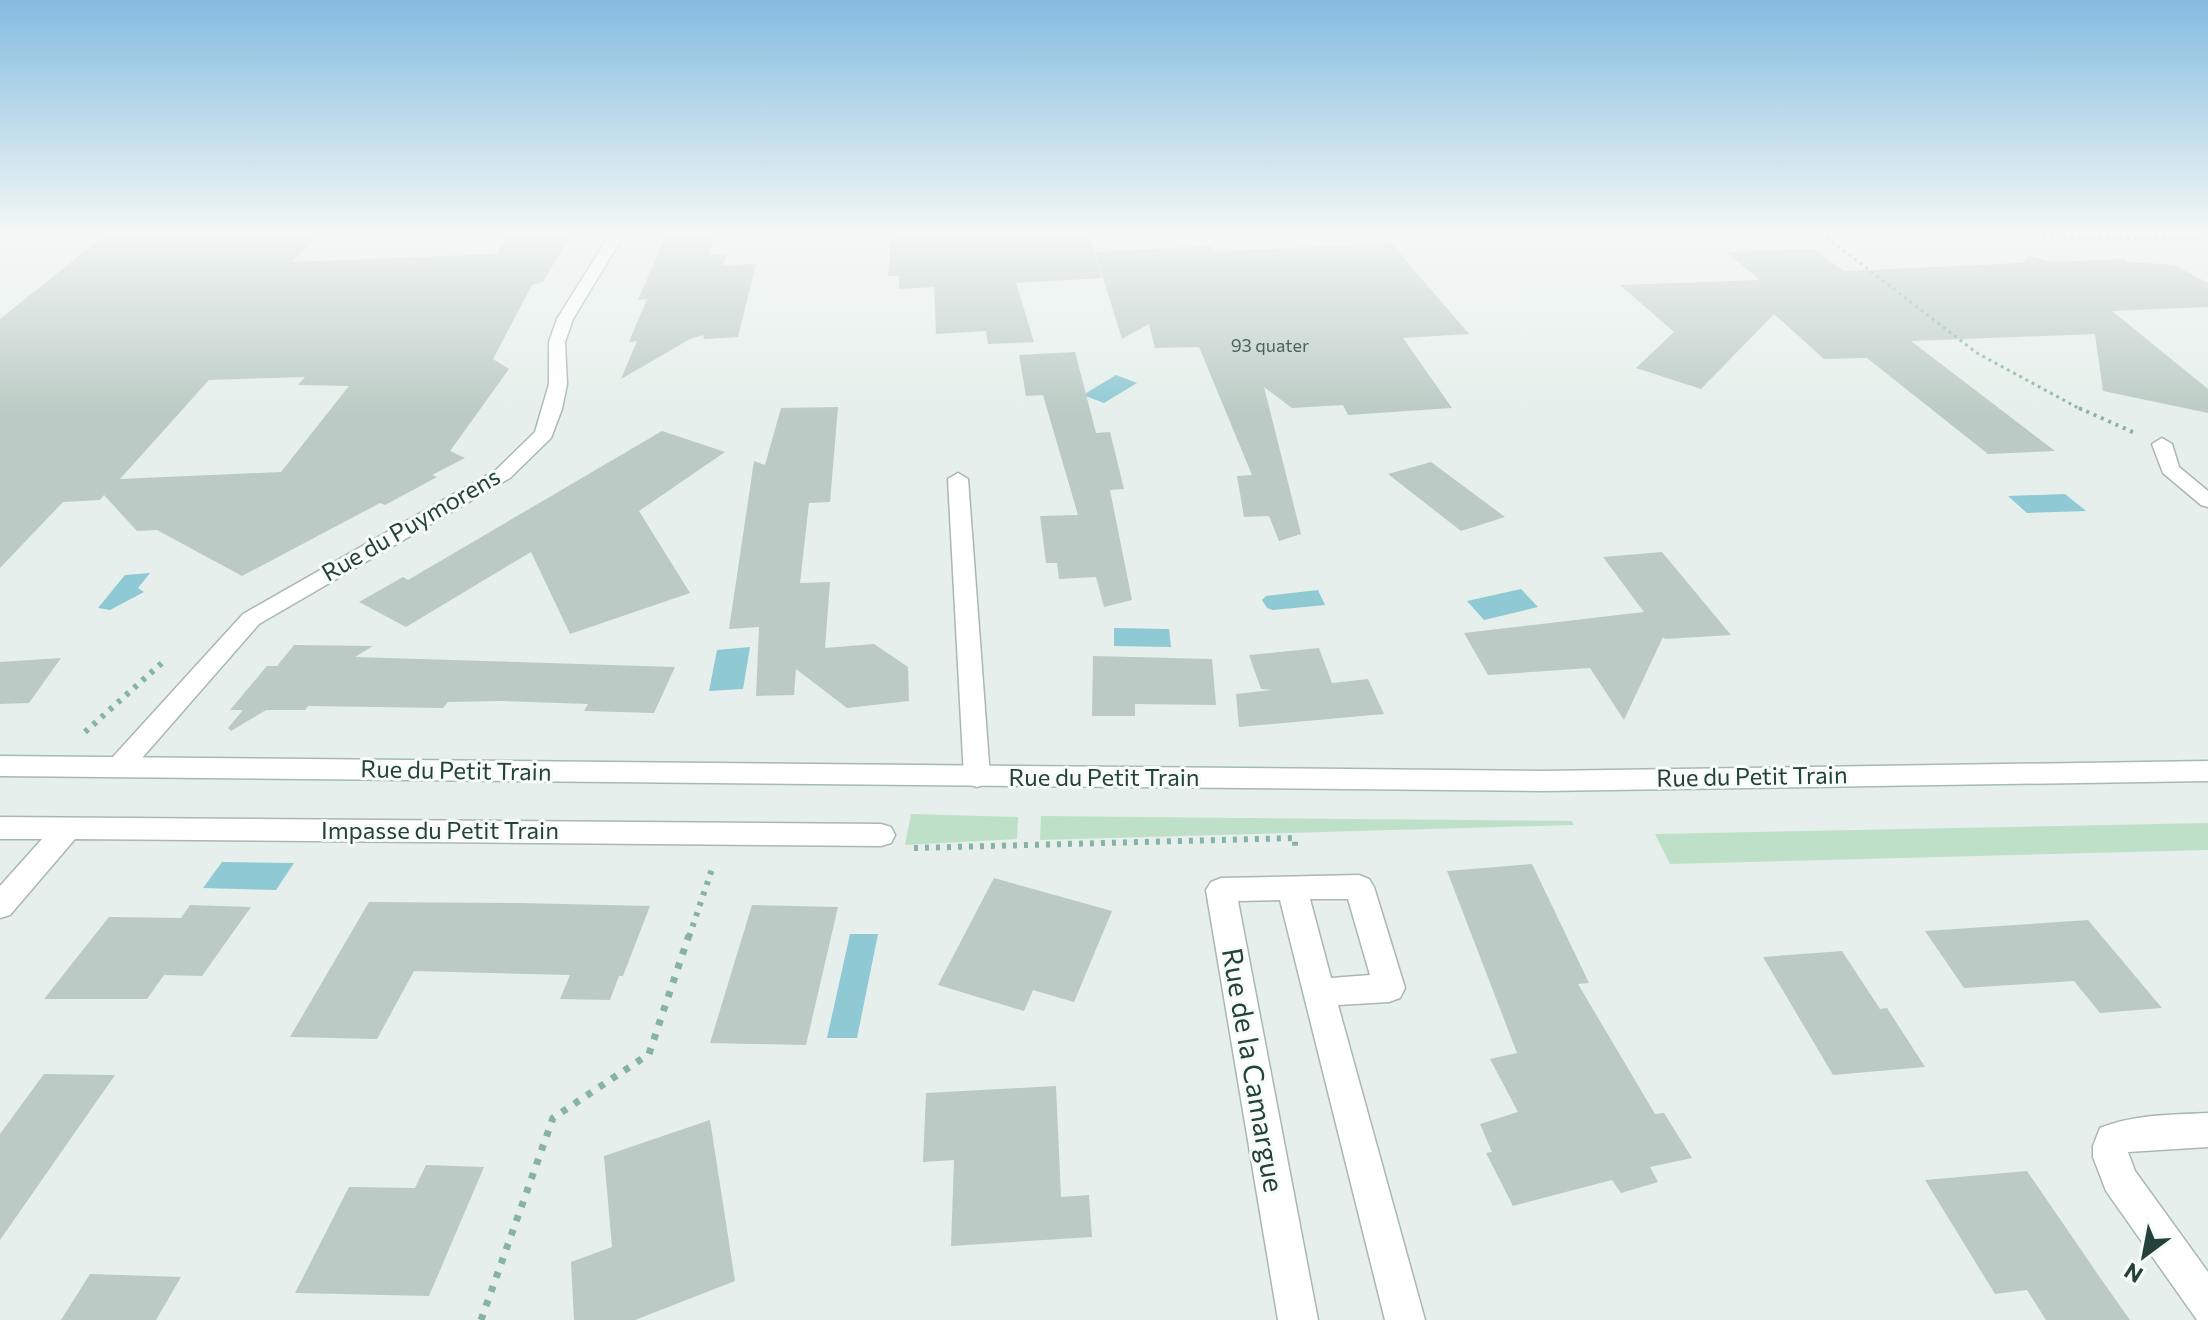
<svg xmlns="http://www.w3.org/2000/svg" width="2208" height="1320" font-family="Commissioner,sans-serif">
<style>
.green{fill:#bfe0c8}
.water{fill:#8ec9d4}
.building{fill:#bbcac4;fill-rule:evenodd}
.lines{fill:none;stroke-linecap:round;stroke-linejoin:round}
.street-casing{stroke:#a8b8b2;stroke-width:3}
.secondary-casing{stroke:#a4bbb3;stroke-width:3}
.path-far3{stroke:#86b3a5;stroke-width:3;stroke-dasharray:3 4;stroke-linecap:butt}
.path-far2{stroke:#86b3a5;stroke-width:4;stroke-dasharray:3 5;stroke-linecap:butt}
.path-far1{stroke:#86b3a5;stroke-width:6;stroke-dasharray:4 7;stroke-linecap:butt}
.path{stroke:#86b3a5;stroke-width:7;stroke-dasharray:6 9;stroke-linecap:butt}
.street{fill:#fff;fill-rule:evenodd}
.secondary{fill:#fff;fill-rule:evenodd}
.labels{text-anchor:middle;stroke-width:6;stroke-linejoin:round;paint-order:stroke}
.far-number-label{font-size:18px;fill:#4a645c}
.street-label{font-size:24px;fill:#24423a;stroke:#f7fbf9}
.near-street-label{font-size:28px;fill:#24423a;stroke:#f7fbf9}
</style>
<rect width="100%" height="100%" fill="#e6efeb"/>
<g class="green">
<path d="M911 814 1018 817 1017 839 905 845Z"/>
<path d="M1041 816 1572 821 1574 825 1040 840Z"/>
<path d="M2208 823V850L1670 864 1655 834Z"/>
</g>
<g class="water">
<path d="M1116 375 1137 383 1104 403 1083 395Z"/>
<path d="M2065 494 2086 511 2027 513 2008 496Z"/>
<path d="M150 573 138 588 144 592 110 610 98 608 125 575Z"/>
<path d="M1521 589 1538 607 1484 620 1467 601Z"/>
<path d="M1318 590 1325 605 1273 610 1267 608 1262 600 1266 596Z"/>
<path d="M1114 628 1169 629 1171 647 1114 646Z"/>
<path d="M750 647 743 689 709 691 717 650Z"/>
<path d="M222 862 294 863 276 890 203 888Z"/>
<path d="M850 934H878L857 1038H827Z"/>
</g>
<g class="building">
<path d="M281 231H311L307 235H318L292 262 497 254 512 231H573L543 282 532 285 493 359 509 369 450 451 465 458 432 475 437 477 385 505 380 503 242 576 157 530 137 531 104 495 100 500 63 502 0 568V319L100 239ZM305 377 298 385 349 386 281 472 120 479 209 380Z"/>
<path d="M668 231H717L708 255 727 254 723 265 756 264 738 337 704 339 703 335 690 339 621 379 637 341 629 342 647 299 638 300Z"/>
<path d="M994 231H1088L1102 278 1016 283 1034 342 988 344 986 331 936 334 934 287 899 289V276H888L891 239 995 234Z"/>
<path d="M1391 243 1469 334 1403 338 1452 408 1348 415 1343 405 1292 408 1264 387 1301 534 1279 541 1269 516 1244 517 1237 476 1252 475 1199 347 1155 348 1149 324 1122 339 1095 252 1210 246 1213 252Z"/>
<path d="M1813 249 1844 271 2024 263 2027 256 2054 262 2125 259 2126 262 2174 265 2208 283V307L2112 311 2208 389V413L2103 391 2095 334 1911 341 2055 451 1988 454 1867 358 1824 359 1774 314 1701 389 1636 368 1674 332 1620 285 1760 280 1726 252Z"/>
<path d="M1075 352 1096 433 1110 432 1124 489 1110 490 1132 600 1104 607 1096 577 1059 579 1057 563H1046L1040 516 1078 515 1043 395 1026 396 1019 355Z"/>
<path d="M838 407 830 502 809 503 800 583 830 582 825 648 874 644 908 667 909 701 847 708 796 669 794 695 756 696 759 627 729 629 754 461 765 465 781 408Z"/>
<path d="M662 431 725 452 639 511 690 593 570 634 531 552 406 627 359 602 403 577 408 580Z"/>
<path d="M1431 462 1505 517 1461 531 1388 474Z"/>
<path d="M1662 552 1731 635 1665 639 1663 637 1624 720 1590 668 1488 675 1464 633 1644 612 1603 557Z"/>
<path d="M294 645 373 646 355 657 675 667 654 713 584 711 588 704 500 701 448 702 443 708 308 706 305 710H266L231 731 228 728 243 710H230L267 666H277Z"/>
<path d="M1319 648 1332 683 1368 679 1384 714 1239 727 1236 694 1272 690 1261 689 1249 655Z"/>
<path d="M1093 656 1212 659 1216 705 1135 704V716H1092Z"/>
<path d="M61 658 29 703 0 704V662Z"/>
<path d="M1532 864 1589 983 1578 984 1655 1114 1664 1113 1692 1158 1650 1167 1658 1182 1621 1193 1612 1180 1513 1206 1486 1153 1492 1152 1480 1124 1518 1112 1490 1059 1517 1053 1447 871Z"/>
<path d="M994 878 1112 911 1074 1002 1033 990 1024 1011 938 985Z"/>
<path d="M369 902 520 903 650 906 623 976H619L610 1000 560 999 570 975 414 971 377 1039 290 1037Z"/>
<path d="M190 905 251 907 202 976 164 975 147 999H44L109 917 181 918Z"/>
<path d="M752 905 838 907 806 1045 710 1043Z"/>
<path d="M2088 920 2162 1008 2100 1013 2074 981 1964 988 1925 931Z"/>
<path d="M1842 951 1880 1009 1887 1008 1925 1067 1833 1075 1763 957Z"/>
<path d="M44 1074 115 1075 0 1240V1134Z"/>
<path d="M1056 1086 1061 1197 1089 1195 1092 1237 951 1246 954 1160 923 1162 926 1093Z"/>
<path d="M710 1120 735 1281 635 1320H574L571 1262 612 1247 604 1156Z"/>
<path d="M426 1165 484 1167 429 1296 295 1293 349 1187 415 1188Z"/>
<path d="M2027 1171 2101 1279 2130 1320H2046L2027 1290 1995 1294 1925 1180Z"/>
<path d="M90 1274 181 1277 156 1320H61Z"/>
</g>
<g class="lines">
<defs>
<g id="street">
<path d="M612 231H626L573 319 565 342 567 384 562 409 551 438 510 478 259 624 129 773 120 776 111 773 107 766 111 759 243 614 496 470 535 432 549 384V342L557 319Z"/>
<path d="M2162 438 2172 444 2179 467 2208 491V507L2201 505 2163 473 2152 444Z"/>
<path d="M958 473 968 479 990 777 986 784 977 787 968 784 964 777 948 479Z"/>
<path d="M0 817 881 824 891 827 895 835 891 843 881 846 75 839 10 915 0 918V886L42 839H0Z"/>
<path d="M1359 875 1369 879 1374 887 1405 988 1400 998 1389 1002 1338 1005 1425 1320H1385L1280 900 1238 901 1318 1320H1278L1206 890 1211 882 1221 878ZM1310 899H1348L1370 975 1331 978Z"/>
<path d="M2208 1113V1147L2128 1152 2135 1171 2208 1272V1320H2197L2106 1191 2093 1157V1146L2100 1128C2135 1114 2170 1115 2208 1113Z"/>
</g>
<path id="secondary" d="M0 756 1542 771 2208 761V781L1542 791 0 776Z"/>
</defs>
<use href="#street" class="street-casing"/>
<use href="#secondary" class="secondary-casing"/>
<g class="path-far3">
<path d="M1756 231 2208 240"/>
<path d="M1821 233 1977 353 2082 410"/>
</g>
<path class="path-far2" d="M2079 408 2135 433"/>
<g class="path-far1">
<path d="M85 732 164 661"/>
<path d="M914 848 1295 838V851"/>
<path d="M689 937 712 869"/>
</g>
<path class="path" d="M481 1320 553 1118 649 1054 689 935"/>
<use href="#street" class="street"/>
<use href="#secondary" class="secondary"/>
</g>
<linearGradient id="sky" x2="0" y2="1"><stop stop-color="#84bce0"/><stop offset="0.56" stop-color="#f4f8f6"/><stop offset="1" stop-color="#f4f8f6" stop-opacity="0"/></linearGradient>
<rect width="2208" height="416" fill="url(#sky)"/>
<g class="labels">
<g class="far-number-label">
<text x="1270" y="352">93 quater</text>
</g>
<g class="street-label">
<text transform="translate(411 525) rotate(-30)" y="8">Rue du Puymorens</text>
<text transform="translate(456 771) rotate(1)" y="8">Rue du Petit Train</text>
<text transform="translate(1752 777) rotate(-1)" y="8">Rue du Petit Train</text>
<text x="1104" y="786">Rue du Petit Train</text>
<text x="440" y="839">Impasse du Petit Train</text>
</g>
<g class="near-street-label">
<text transform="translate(1253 1070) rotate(80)" y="10">Rue de la Camargue</text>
</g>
</g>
<g transform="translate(2144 1256) rotate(212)" stroke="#f7fbf9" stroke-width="6" paint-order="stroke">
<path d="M0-6L14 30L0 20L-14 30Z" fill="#24423a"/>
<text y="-12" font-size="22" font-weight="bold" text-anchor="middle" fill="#24423a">N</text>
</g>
</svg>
